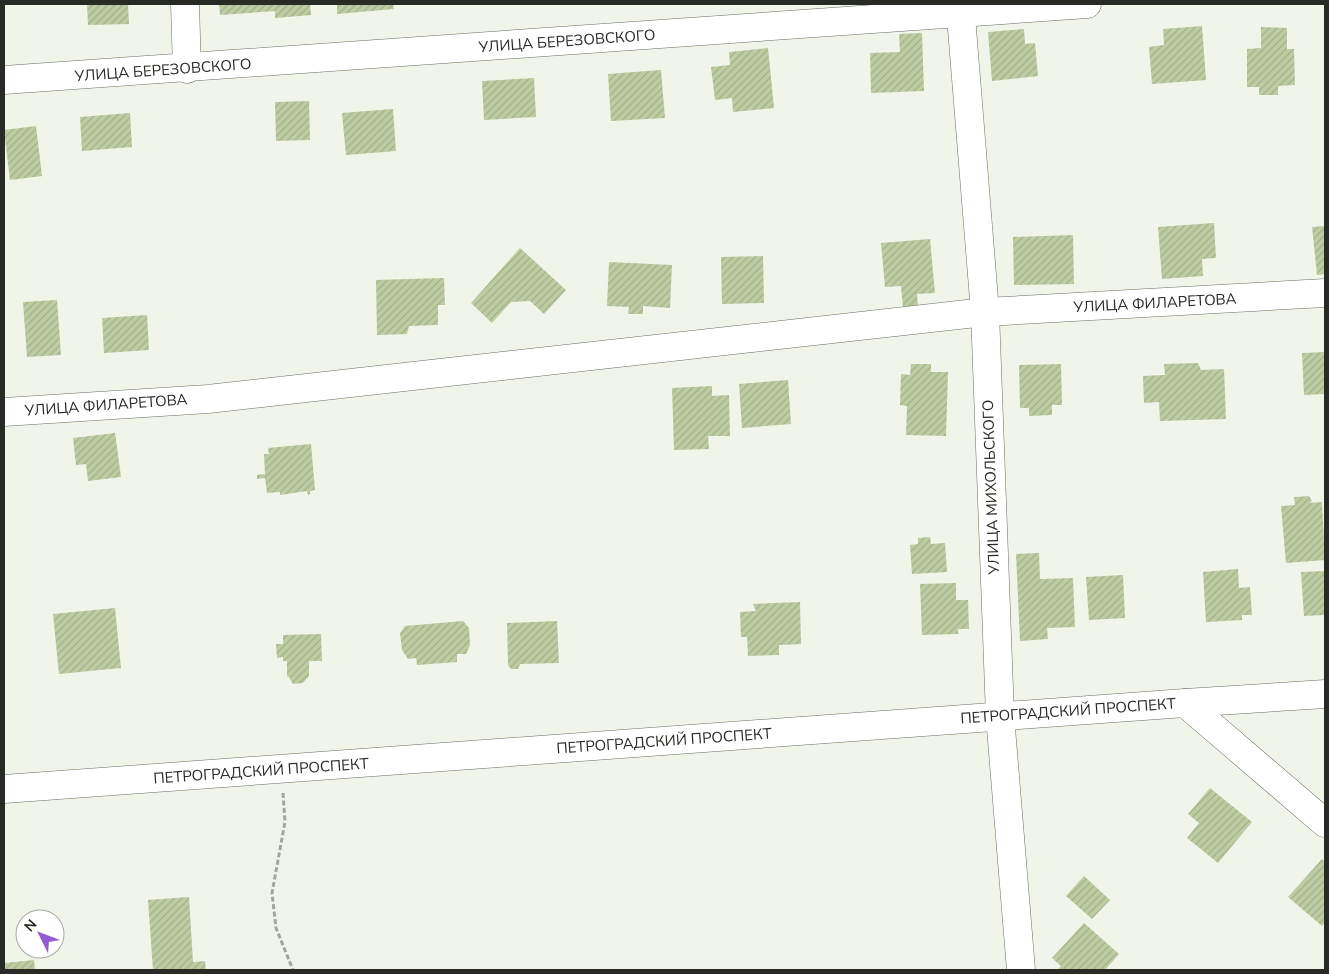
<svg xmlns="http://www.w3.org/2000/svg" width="1329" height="974" font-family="'Nunito Sans',sans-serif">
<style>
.building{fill:url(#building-hatch)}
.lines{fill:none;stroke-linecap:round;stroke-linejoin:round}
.street-casing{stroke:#6a6d63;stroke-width:29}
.path{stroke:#a2a69d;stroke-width:3;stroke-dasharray:5 2.5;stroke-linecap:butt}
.street{stroke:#fff;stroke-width:28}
.labels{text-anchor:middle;stroke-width:5;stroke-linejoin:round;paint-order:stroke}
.street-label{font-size:15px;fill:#282a25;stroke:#fff}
</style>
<defs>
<pattern id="building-hatch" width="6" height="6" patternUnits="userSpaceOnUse" patternTransform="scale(1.25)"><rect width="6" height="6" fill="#becca2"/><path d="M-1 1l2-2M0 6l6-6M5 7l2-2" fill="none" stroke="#a3af8b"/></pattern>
</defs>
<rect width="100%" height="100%" fill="#f0f4e9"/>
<g class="building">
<path d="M87 4H128L129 24 88 25Z"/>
<path d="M219 4H310L311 15 275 18V11L220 15Z"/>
<path d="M337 4H393L394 9 337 14Z"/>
<path d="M1202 26 1206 80 1152 84 1149 47 1164 45 1163 29Z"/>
<path d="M1261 27 1287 28V49H1294L1295 85 1278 86V95H1259V87H1247V49L1261 48Z"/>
<path d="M1024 29 1025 44 1035 43 1038 76 992 81 988 32Z"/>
<path d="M922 33 924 91 871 93 870 53 900 52 899 34Z"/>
<path d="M768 48 774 108 733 112 732 98 715 100 711 67 730 65 729 52Z"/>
<path d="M661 70 665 118 611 121 608 74Z"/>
<path d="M534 78 536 117 484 120 482 81Z"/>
<path d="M309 101 310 140 276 141 275 102Z"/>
<path d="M393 109 396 151 346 155 342 113Z"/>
<path d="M130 113 132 147 82 151 80 117Z"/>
<path d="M36 126 42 176 10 180 4 130Z"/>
<path d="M1214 223 1216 258 1202 259 1203 276 1162 279 1158 227Z"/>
<path d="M1325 226V274L1317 275 1312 227Z"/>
<path d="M1073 235 1074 284 1014 285 1013 237Z"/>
<path d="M930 239 935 293 917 294 918 307 903 308 901 286 885 287 881 243Z"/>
<path d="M520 248 566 290 544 314 530 301 511 302 492 323 471 303Z"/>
<path d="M763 256 764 303 722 304 721 257Z"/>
<path d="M609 262 672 265 670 308 643 306V314H628L629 307 607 306Z"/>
<path d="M444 278 445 305H438V325L409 326 407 334 377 335 376 280Z"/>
<path d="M57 300 61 355 27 357 23 302Z"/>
<path d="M147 315 149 350 104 353 102 318Z"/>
<path d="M1325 352V394L1304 395 1302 353Z"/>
<path d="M1198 363 1201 370 1224 369 1226 419 1160 421 1159 402 1144 403 1143 376 1165 375 1164 364Z"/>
<path d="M911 364H931V372H948L946 436 906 435 907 406 900 405 901 374 910 375Z"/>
<path d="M1061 364 1062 405H1052V415L1029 416V408H1020L1019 365Z"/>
<path d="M788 380 791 424 742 428 739 384Z"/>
<path d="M712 386V396L729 395 730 436H708L709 449 674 450 672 388Z"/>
<path d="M115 433 121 477 88 481 86 464 76 465 73 438Z"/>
<path d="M311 444 315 490 310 491V494L308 495 307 491 280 495V492L267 493 265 478 257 479V475L265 474 264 454H269L268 448Z"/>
<path d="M1309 496 1312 501 1310 503 1322 502 1325 560 1286 563 1281 506 1295 505 1294 497Z"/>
<path d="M930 537 931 544 945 543 947 572 912 574 910 545 918 544V538Z"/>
<path d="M1039 553 1040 579 1073 578 1075 627 1047 628 1048 639 1020 641 1016 554Z"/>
<path d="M1238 569 1239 588 1250 587 1252 615H1242V620L1206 622 1203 572Z"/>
<path d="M1325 571V615L1304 616 1301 572Z"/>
<path d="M1123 575 1125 618 1089 620 1086 577Z"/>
<path d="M956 583V600H968L969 629H958V634L922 635 920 584Z"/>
<path d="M800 602 801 644 779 645V655L748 656 747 637H741L740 612 756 611 753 604Z"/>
<path d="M115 608 121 668 59 674 53 614Z"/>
<path d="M463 621 469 628 470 645 466 654H457V662L417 665 416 658 408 659 402 650 400 633 405 626Z"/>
<path d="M557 621 559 663 520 664 518 669H511L508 665 507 623Z"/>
<path d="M321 634 322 661H309V676L303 683 293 684 289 677 287 676V661H283V657L277 658 276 644H283V635Z"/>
<path d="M1210 788 1252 822 1218 863 1187 838 1199 823 1188 814Z"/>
<path d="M1322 859 1325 862V922L1322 926 1288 897Z"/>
<path d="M1084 876 1110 900 1092 919 1066 896Z"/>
<path d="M189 897 193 962 205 961 206 970H153L148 900Z"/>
<path d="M1084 923 1119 954 1105 970H1057L1061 966 1052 958Z"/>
<path d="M34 960 35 970H4V963Z"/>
</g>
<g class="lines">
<defs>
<g id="street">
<path d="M185 4 187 69"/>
<path d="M960 4 985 312 1000 716 1021 970"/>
<path d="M4 80 1087 4"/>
<path d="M4 412 208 399 985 312 1325 293"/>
<path d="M1185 703 1325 823"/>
<path d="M4 789 1185 703 1325 694"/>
</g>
</defs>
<use href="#street" class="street-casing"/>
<path class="path" d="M283 793 285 822 272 893 276 928 293 970"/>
<use href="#street" class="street"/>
</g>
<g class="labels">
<g class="street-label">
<text transform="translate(567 41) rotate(-4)" y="5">УЛИЦА БЕРЕЗОВСКОГО</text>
<text transform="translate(163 70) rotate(-4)" y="5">УЛИЦА БЕРЕЗОВСКОГО</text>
<text transform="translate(1155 303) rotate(-3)" y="5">УЛИЦА ФИЛАРЕТОВА</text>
<text transform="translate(106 405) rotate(-4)" y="5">УЛИЦА ФИЛАРЕТОВА</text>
<text transform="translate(991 487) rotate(-92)" y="5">УЛИЦА МИХОЛЬСКОГО</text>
<text transform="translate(1068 711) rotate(-4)" y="5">ПЕТРОГРАДСКИЙ ПРОСПЕКТ</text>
<text transform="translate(664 741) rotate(-4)" y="5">ПЕТРОГРАДСКИЙ ПРОСПЕКТ</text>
<text transform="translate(261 771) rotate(-4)" y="5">ПЕТРОГРАДСКИЙ ПРОСПЕКТ</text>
</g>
</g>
<rect width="1329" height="974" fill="none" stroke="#282a25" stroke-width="10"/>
<g transform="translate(40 934) rotate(312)"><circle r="24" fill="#ffffff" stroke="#a9aaa8"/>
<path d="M0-4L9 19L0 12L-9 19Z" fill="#935cd4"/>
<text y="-8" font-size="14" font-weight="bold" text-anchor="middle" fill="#282a25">N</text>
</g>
</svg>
